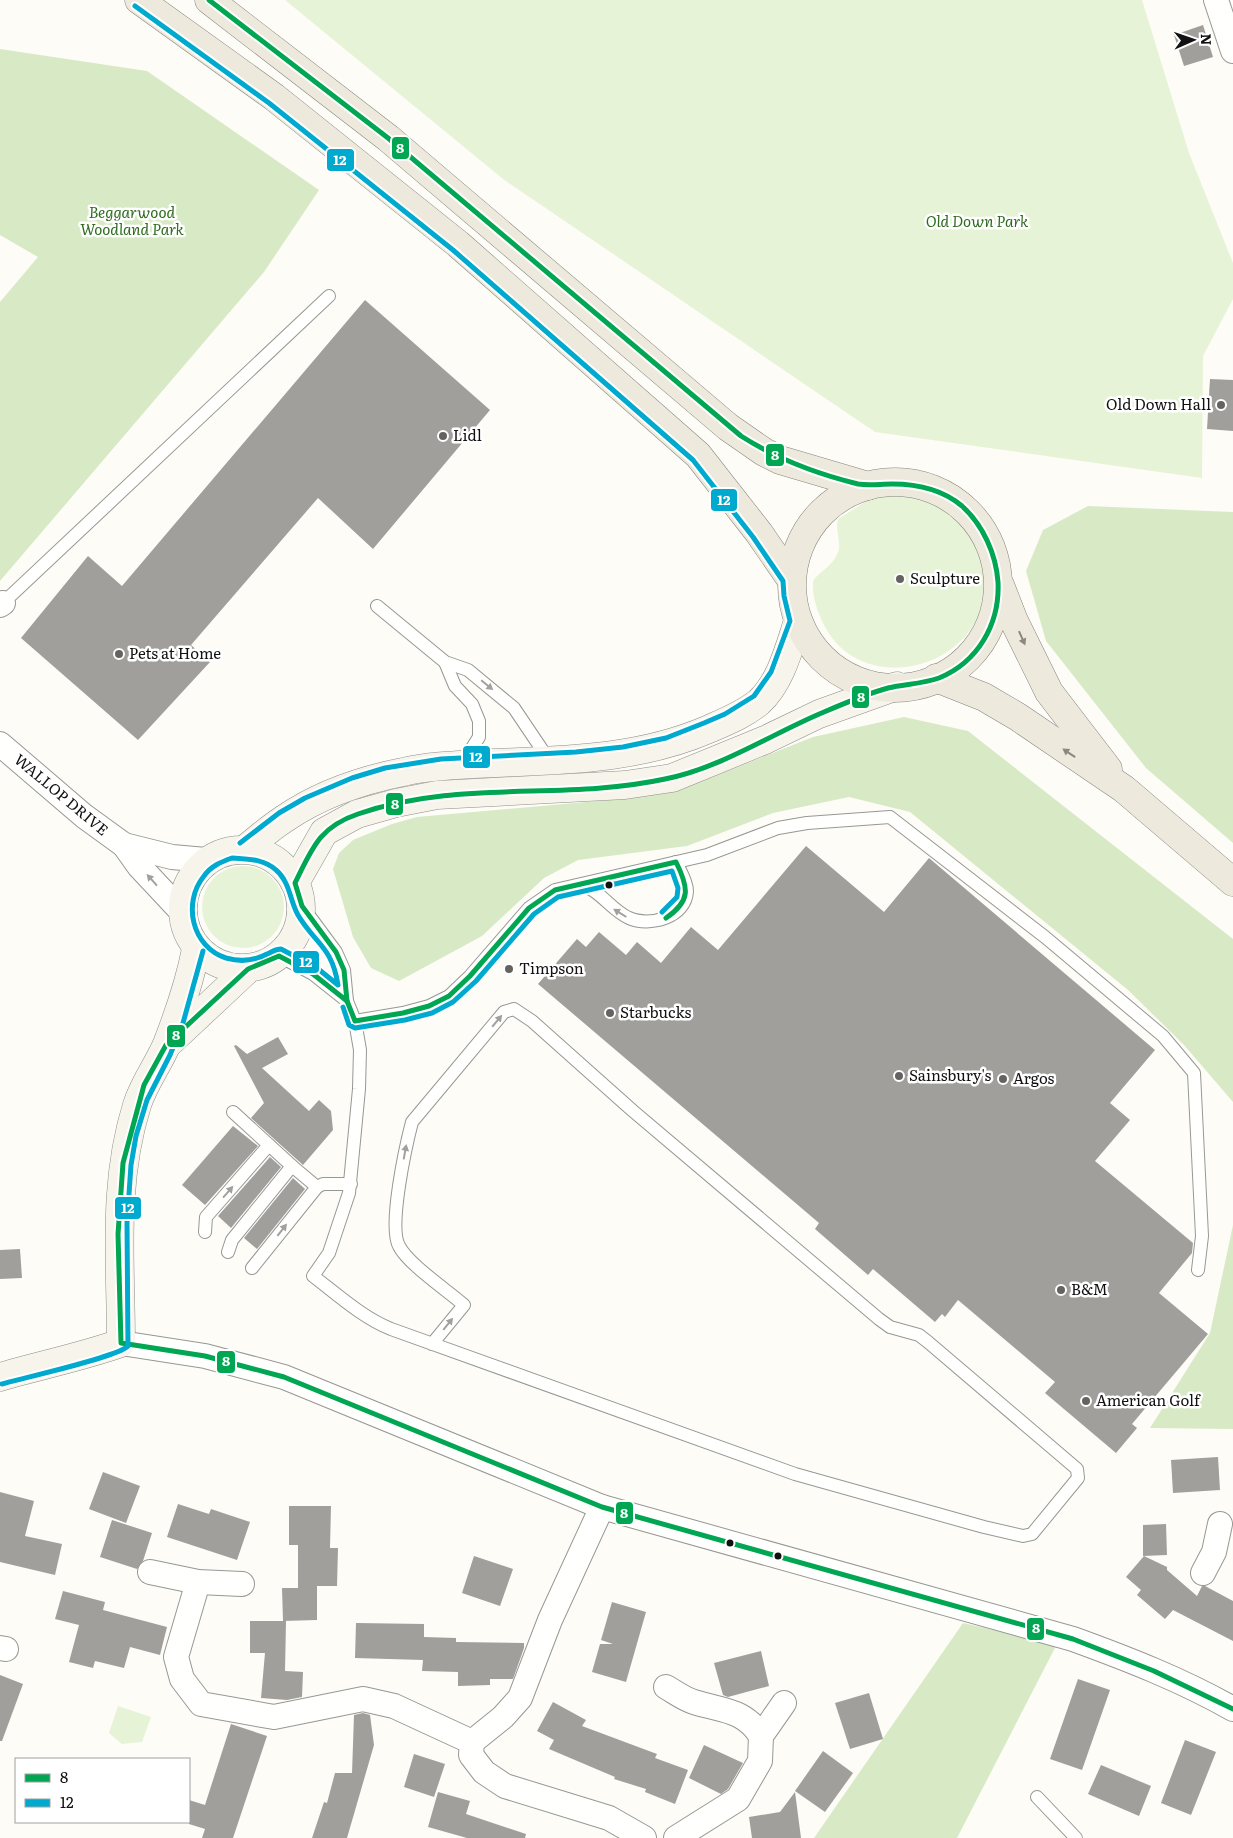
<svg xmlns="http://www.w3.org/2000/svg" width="1233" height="1838" font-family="Literata,serif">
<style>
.green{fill:#e7f3d7}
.forest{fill:#d8eac5}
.building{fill:#a19f9c}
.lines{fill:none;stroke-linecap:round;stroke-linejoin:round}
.lane-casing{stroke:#979795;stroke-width:14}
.street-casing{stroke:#979795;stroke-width:26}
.secondary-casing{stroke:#8e8d8b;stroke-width:29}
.primary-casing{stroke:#858482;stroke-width:29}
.lane{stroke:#fffffe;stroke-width:12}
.street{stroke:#fffffe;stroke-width:24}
.secondary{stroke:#f6f4eb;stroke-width:28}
.primary{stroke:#ede9dc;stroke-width:28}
.bus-1-casing{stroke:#fff;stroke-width:9}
.bus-2-casing{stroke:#fff;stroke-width:9}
.bus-1{stroke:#00a651;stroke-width:5}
.bus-2{stroke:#00a9ce;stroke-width:5}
.oneway{fill:#8a8881}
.oneway2{fill:#a0a09f}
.poi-dot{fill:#646362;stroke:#fff;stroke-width:2}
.bus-dot{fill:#111;stroke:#fff;stroke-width:2}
.labels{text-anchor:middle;stroke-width:5;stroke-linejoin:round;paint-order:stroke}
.park-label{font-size:15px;font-style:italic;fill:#2f6b1f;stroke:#fff}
.poi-label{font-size:15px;fill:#111;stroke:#fff;text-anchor:start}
.street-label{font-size:15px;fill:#111;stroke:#fff}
.line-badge{stroke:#fff;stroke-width:2}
.badge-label{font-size:14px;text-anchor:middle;font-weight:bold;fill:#fff}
</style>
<rect width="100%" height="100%" fill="#fdfcf7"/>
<g class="green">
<path d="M285 0H1142L1189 153 1233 263V299L1203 356 1202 478 875 432 503 179Z"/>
<path d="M904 492C937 496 968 514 979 547 1017 662 864 710 823 623 817 610 812 596 813 583 813 574 836 567 839 548 840 538 835 528 838 519L873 497Z"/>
<circle cx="243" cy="907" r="41"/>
<path d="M118 1706 151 1717 142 1742 122 1744 109 1733Z"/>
</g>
<g class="forest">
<path d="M0 49 147 71 319 190 264 272 0 581V302L38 257 0 235Z"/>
<path d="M1088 506 1233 512V843L1146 768 1046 641 1026 571 1043 530Z"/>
<path d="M904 717 968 731 1233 939V1102L1184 1045 1128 990 910 812 849 797 773 813 687 846 578 860 544 878 482 936 399 981 371 968 353 937 333 869 339 853 353 840 392 824 417 817 631 798 700 782 813 737Z"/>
<path d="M1233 1225V1429L1150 1428 1210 1333Z"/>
<path d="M963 1623 1057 1644 957 1838H814Z"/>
</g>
<g class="building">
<path d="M1203 25 1213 57 1184 66 1174 35Z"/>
<path d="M365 300 490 410 373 549 318 498 191 645 210 662 138 740 21 638 88 556 122 586Z"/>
<path d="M1210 379 1233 380V431L1207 429Z"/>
<path d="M806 846 884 912 929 858 1155 1050 1110 1103 1130 1120 1095 1161 1193 1243 1192 1253 1159 1293 1208 1334 1132 1424 1137 1428 1116 1453 1045 1393 1055 1382 958 1300 945 1317 942 1314 935 1322 873 1269 868 1275 815 1229 819 1223 538 984 577 939 586 947 599 932 626 955 637 942 661 963 691 927 718 950Z"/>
<path d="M278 1037 288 1054 262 1068 309 1111 319 1100 331 1111 333 1130 303 1165 251 1118 264 1103 234 1046 236 1045 247 1054Z"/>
<path d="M233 1126 258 1146 205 1205 182 1185Z"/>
<path d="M270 1157 281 1167 231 1228 218 1216Z"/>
<path d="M293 1178 305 1189 257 1249 244 1238Z"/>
<path d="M20 1249 22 1278 0 1279V1250Z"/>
<path d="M1218 1457 1220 1490 1173 1493 1171 1460Z"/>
<path d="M103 1472 140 1486 126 1523 89 1509Z"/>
<path d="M0 1492 34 1501 25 1536 62 1544 55 1575 0 1562Z"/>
<path d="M178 1504 209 1514 211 1509 250 1522 237 1560 167 1537Z"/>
<path d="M289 1506H331L330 1548H338L337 1586H317V1620L283 1621 282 1588H298V1545H289Z"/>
<path d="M112 1520 152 1533 143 1561 137 1569 100 1557Z"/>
<path d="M1166 1524 1167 1555 1143 1556V1525Z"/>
<path d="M474 1556 513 1569 500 1606 462 1593Z"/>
<path d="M1144 1556 1167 1567V1570L1197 1596 1202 1586H1205L1233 1601V1641L1173 1610 1165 1619 1137 1595 1141 1590 1126 1577Z"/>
<path d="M63 1591 105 1602 103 1610 167 1627 160 1655 130 1647 124 1668 95 1661 93 1668 69 1662 79 1625 55 1619Z"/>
<path d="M612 1602 646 1612 626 1682 592 1672 600 1644H613L601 1640Z"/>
<path d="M250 1621H286L285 1671 303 1672 302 1697 287 1700 261 1698 265 1653H250Z"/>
<path d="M356 1623 424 1624V1637L456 1638V1642L524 1643V1648L513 1679H490V1685L458 1686V1672L422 1671 423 1660 355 1658Z"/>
<path d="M761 1651 769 1686 728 1697 723 1695 714 1663Z"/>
<path d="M0 1675 23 1684 2 1741H0Z"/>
<path d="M1078 1679 1110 1690 1082 1770 1050 1759Z"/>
<path d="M869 1693 883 1739 850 1749 835 1703Z"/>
<path d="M553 1702 586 1720 582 1726 657 1754 655 1758 688 1770 675 1804 645 1792 646 1789 614 1779 615 1777 549 1749 554 1740 537 1731Z"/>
<path d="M363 1713 370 1715 374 1745 347 1838H312L324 1802 327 1803 335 1773H352L354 1715Z"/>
<path d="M231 1724 267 1736 233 1838H202L205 1829 189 1824V1800L205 1805Z"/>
<path d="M1185 1740 1216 1752 1191 1815 1161 1803Z"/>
<path d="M704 1745 743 1763 728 1789 721 1794 689 1778Z"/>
<path d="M823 1751 853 1773 825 1812 795 1791Z"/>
<path d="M414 1754 445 1764 434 1797 404 1787Z"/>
<path d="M1101 1765 1151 1786 1139 1816 1088 1794Z"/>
<path d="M438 1792 470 1801 466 1814 526 1834 525 1838H467L428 1827Z"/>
<path d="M795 1792 801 1838H752L749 1817 780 1812Z"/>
</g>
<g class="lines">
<defs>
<g id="lane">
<path d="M3 603 329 296"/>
<path d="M377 606 445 662 468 670 514 708 549 760"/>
<path d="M445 662 455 686 472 704 479 721V737L462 764"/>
<path d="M578 885C599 887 610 910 629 918 649 927 686 918 687 891 687 881 680 871 676 862"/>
<path d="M302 906 336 952 344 970 347 1001 355 1021 360 1050 359 1089 349 1193 329 1253 313 1276C338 1295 363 1318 391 1329L795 1474 984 1527 1023 1536 1032 1534 1078 1478 1077 1469 928 1342 919 1335 890 1327 879 1319 633 1111 532 1021 514 1009 504 1012 412 1122C406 1145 388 1226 399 1246 408 1264 447 1290 464 1305L432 1344"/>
<path d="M279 956 313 974 347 1001"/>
<path d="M355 1021 403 1013 429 1006 449 996 470 976 529 908 555 890 707 855 778 828 807 823 890 817 1045 937 1163 1036 1194 1073 1202 1236 1198 1270"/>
<path d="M269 1145 292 1166"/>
<path d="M205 1232 206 1217 269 1145 233 1112"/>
<path d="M228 1252 232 1240 292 1166 317 1187"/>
<path d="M252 1268 317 1187 323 1184H351"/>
<path d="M1037 1797 1076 1838"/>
</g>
<g id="street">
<path d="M1216 0 1233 51"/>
<path d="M0 605 3 603"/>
<path d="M0 744 84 816 124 845 139 866 183 913"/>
<path d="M124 845 172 857 206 860"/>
<path d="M121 1343 205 1356 284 1377 602 1507 1073 1639C1128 1659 1182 1680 1233 1709"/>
<path d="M602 1507 550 1620 520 1698 503 1717 472 1742 471 1755 484 1772 505 1786 609 1818 644 1838"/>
<path d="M150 1572 198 1582 242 1584"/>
<path d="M1203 1573 1214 1552 1220 1524"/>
<path d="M198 1582 176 1657 182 1679 201 1704 274 1717 363 1699 394 1706 472 1742"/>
<path d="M0 1648 6 1649"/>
<path d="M666 1687C675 1692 684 1699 694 1702 722 1711 744 1709 761 1736"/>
<path d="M676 1838 738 1799 760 1761 761 1736 784 1703"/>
</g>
<g id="secondary">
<path d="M245 849C258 839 270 828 284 819 319 795 362 780 403 772 433 765 463 765 493 763 567 760 640 759 709 729 725 722 745 714 759 702 781 682 789 648 798 621"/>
<circle cx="242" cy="909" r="59"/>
<path d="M295 883 324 832 357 814 396 803 437 795 625 785 672 778 765 740 819 714 897 686"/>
<path d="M171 1041 248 969"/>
<path d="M0 1377C41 1365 81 1357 121 1343 121 1261 112 1185 137 1105 144 1083 158 1065 167 1044 179 1013 190 981 196 949"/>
</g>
<g id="primary">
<path d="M139 0 274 97 458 244 698 455 759 533 790 578"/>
<path d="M209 0 388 138 728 427 764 452 780 460 868 486"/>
<circle cx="895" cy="585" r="103"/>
<path d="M1000 585 1014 621 1049 692 1108 769"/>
<path d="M936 678 984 697 1018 717 1124 789 1233 882"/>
</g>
</defs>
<use href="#lane" class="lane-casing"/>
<use href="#street" class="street-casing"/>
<use href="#secondary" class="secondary-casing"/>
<use href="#primary" class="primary-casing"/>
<use href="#lane" class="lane"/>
<use href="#street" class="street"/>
<use href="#secondary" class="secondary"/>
<use href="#primary" class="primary"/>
<defs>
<g id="bus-1">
<path d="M209 0 388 138 741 436C777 459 817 474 858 484 870 486 880 484 892 484 917 484 943 490 962 506 983 525 996 554 998 582 1000 624 978 662 939 678 922 684 905 684 888 688 866 694 845 703 824 712 771 734 721 768 665 779 564 801 458 779 358 814 319 827 312 849 295 883L302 906 336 952 344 970 347 1001 355 1021 403 1013 429 1006 449 996 470 976 529 908 555 890 676 862C689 888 691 901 666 918"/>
<path d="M347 1001 313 974 279 956 248 969 166 1045 144 1085 123 1163 118 1234 121 1343 205 1356 284 1377 602 1507 1073 1639 1154 1671 1233 1709"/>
</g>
<g id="bus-2">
<path d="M135 6 269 103 453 250 693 460 753 537 783 581 784 596 790 621 771 672 754 696 725 714 704 723 666 738 623 747 576 752 441 759 385 768 352 778 305 798 279 813 240 843"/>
<path d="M232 858C248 859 264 859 276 870 290 882 290 901 298 915 315 944 332 946 338 985L317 968 281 949C275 949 272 952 267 954 254 961 240 962 226 958 192 947 182 903 204 876 211 866 221 862 232 858Z"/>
<path d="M343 1007 349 1025 355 1028 405 1020 432 1013 453 1002 476 981 534 914 558 897 672 871 678 888 677 897 662 912"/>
<path d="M2 1384C23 1378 118 1357 128 1346L127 1223 131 1165 136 1136 147 1100 170 1055 183 1023 203 951"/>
</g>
</defs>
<use href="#bus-1" class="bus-1-casing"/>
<use href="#bus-2" class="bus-2-casing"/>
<use href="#bus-1" class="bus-1"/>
<use href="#bus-2" class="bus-2"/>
</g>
<defs><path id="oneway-solid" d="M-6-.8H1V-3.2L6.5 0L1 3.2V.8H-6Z" transform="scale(1.25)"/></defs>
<g class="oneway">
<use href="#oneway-solid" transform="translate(1022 638) rotate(66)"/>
<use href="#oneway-solid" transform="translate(1069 753) rotate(-146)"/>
</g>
<g class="oneway2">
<use href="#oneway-solid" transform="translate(487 685) rotate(39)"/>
<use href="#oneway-solid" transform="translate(152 880) rotate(-132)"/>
<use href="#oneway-solid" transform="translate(620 913) rotate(-148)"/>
<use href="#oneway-solid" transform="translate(497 1021) rotate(-50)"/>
<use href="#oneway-solid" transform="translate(405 1152) rotate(-80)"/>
<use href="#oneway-solid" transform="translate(228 1192) rotate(-49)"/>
<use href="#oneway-solid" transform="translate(282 1230) rotate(-52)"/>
<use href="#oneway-solid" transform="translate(448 1324) rotate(-51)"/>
</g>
<g class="poi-dot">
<circle cx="1221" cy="405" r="5"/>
<circle cx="443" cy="436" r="5"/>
<circle cx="900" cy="579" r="5"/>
<circle cx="119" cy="654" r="5"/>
<circle cx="509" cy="969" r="5"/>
<circle cx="610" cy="1013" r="5"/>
<circle cx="899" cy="1076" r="5"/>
<circle cx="1003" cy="1079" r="5"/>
<circle cx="1061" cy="1290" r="5"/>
<circle cx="1086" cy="1401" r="5"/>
</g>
<g class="bus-dot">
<circle cx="609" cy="885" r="4.5"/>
<circle cx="730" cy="1543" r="4.5"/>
<circle cx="778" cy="1556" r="4.5"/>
</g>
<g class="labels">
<g class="park-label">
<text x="132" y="218">Beggarwood<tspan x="132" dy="17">Woodland Park</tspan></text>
<text x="977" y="227">Old Down Park</text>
</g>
<g class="poi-label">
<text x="1211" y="410" text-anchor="end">Old Down Hall</text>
<text x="453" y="441">Lidl</text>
<text x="910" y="584">Sculpture</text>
<text x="129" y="659">Pets at Home</text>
<text x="519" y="974">Timpson</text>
<text x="620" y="1018">Starbucks</text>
<text x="909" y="1081">Sainsbury's</text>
<text x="1013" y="1084">Argos</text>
<text x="1071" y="1295">B&amp;M</text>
<text x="1096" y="1406">American Golf</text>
</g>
<g class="street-label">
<text transform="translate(61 795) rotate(40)" y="5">WALLOP DRIVE</text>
</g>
</g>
<g class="line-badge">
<rect x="391" y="136" width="19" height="24" rx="5" fill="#00a651"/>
<rect x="326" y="148" width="29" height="24" rx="5" fill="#00a9ce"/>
<rect x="765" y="443" width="20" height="24" rx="5" fill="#00a651"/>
<rect x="710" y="488" width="28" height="24" rx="5" fill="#00a9ce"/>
<rect x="851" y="685" width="19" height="24" rx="5" fill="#00a651"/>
<rect x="462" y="745" width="29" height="24" rx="5" fill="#00a9ce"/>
<rect x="385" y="792" width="19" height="24" rx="5" fill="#00a651"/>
<rect x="292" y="950" width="28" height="24" rx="5" fill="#00a9ce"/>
<rect x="166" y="1024" width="20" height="24" rx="5" fill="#00a651"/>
<rect x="114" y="1196" width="28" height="24" rx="5" fill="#00a9ce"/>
<rect x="216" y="1350" width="20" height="24" rx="5" fill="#00a651"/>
<rect x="615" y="1501" width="19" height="24" rx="5" fill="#00a651"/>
<rect x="1026" y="1617" width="19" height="24" rx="5" fill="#00a651"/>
</g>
<g class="badge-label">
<text x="400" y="153">8</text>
<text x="340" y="165">12</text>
<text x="775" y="460">8</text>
<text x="724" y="505">12</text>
<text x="861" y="702">8</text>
<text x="476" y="762">12</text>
<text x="395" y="809">8</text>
<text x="306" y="967">12</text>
<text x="176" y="1040">8</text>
<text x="128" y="1213">12</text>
<text x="226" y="1366">8</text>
<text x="624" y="1518">8</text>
<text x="1036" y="1633">8</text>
</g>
<rect x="15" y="1758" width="175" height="65" fill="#ffffff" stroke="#a0a0a0"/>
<rect x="25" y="1774" width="25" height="8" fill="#00a651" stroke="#a0a0a0"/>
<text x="60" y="1783" font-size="15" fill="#111111">8</text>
<rect x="25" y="1799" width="25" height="8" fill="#00a9ce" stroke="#a0a0a0"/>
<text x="60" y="1808" font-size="15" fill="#111111">12</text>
<g transform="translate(1193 40) rotate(88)" stroke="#ffffff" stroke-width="4" paint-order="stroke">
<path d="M0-4L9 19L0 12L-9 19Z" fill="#111111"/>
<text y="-8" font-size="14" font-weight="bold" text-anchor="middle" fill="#111111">N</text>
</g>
</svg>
